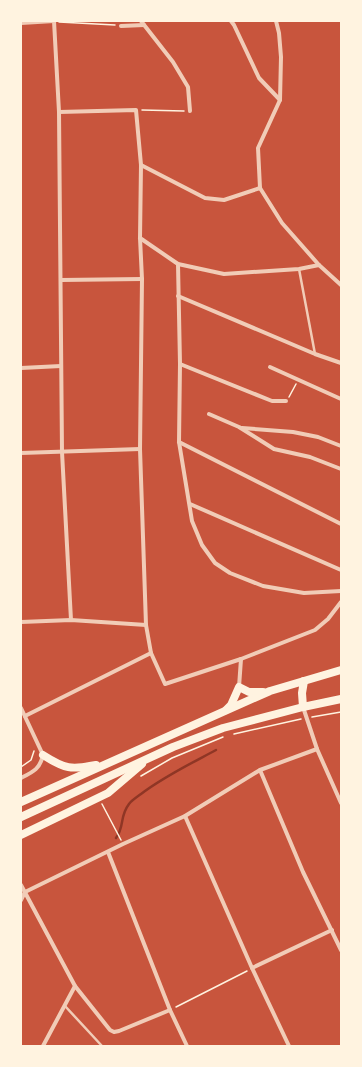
<svg xmlns="http://www.w3.org/2000/svg" width="362" height="1067" font-family="'Titillium Web',sans-serif">
<style>
.lines{fill:none;stroke-linecap:round;stroke-linejoin:round}
.stream{stroke:#8f3625;stroke-width:2.5}
.path{stroke:#fff3e0;stroke-width:1.5}
.service{stroke:#f1ccb7;stroke-width:2.5}
.minor{stroke:#f1ccb7;stroke-width:4}
.trunk{stroke:#fff3e0;stroke-width:8}
</style>
<rect width="100%" height="100%" fill="#c8553d"/>
<g class="lines">
<path class="stream" d="M116 838C125 826 119 817 129 804 132 800 137 797 141 794 163 777 190 764 216 750"/>
<g class="path">
<path d="M59 22 115 25"/>
<path d="M142 110 184 111"/>
<path d="M289 397 296 384"/>
<path d="M312 717 341 712"/>
<path d="M234 734 301 719"/>
<path d="M21 767 31 760 34 751"/>
<path d="M141 776 172 758 223 737"/>
<path d="M102 804 121 840"/>
<path d="M176 1007 247 971"/>
</g>
<g class="service">
<path d="M299 269 315 354"/>
<path d="M65 1006 102 1046"/>
</g>
<g class="minor">
<path d="M54 21 59 112 62 452 71 620"/>
<path d="M141 21 173 62 188 87 190 111"/>
<path d="M231 21 234 25 259 78 280 100"/>
<path d="M276 21 279 33 281 57 280 100 258 148 260 188 282 223 319 265 341 285"/>
<path d="M21 23 54 21"/>
<path d="M121 26 144 25"/>
<path d="M59 112 136 110 141 165 140 238 142 279 140 449 146 625 151 653 165 684 241 659 315 630 328 619 341 602"/>
<path d="M141 165 205 198 224 200 260 188"/>
<path d="M140 238 178 264 224 274 299 269 319 265"/>
<path d="M178 264 180 364 179 442 192 521 202 545 215 563 230 573 263 586 304 593 341 591"/>
<path d="M61 280 142 279"/>
<path d="M178 296 315 354 341 363"/>
<path d="M180 364 272 401H286"/>
<path d="M270 367 341 399"/>
<path d="M21 368 61 366"/>
<path d="M209 414 239 427 274 449 310 457 341 469"/>
<path d="M242 428 293 432 318 437 341 446"/>
<path d="M179 442 341 524"/>
<path d="M21 453 140 449"/>
<path d="M190 504 341 570"/>
<path d="M21 622 71 620 146 625"/>
<path d="M239 687 241 659"/>
<path d="M303 707 317 749 341 803"/>
<path d="M21 708 43 755C40 769 33 772 21 778"/>
<path d="M25 716 151 653"/>
<path d="M260 770 303 872 341 950"/>
<path d="M185 816 252 968 289 1046"/>
<path d="M108 852 170 1010 187 1046"/>
<path d="M21 885 75 986 110 1030 114 1032 119 1031 170 1010"/>
<path d="M21 900 25 892 123 844 185 816 260 770 317 749"/>
<path d="M252 968 332 930"/>
<path d="M43 1046 75 986"/>
</g>
<g class="trunk">
<path d="M303 707 302 693 304 681"/>
<path d="M226 710 231 705 239 687 249 692H263"/>
<path d="M43 755C65 769 71 770 96 765"/>
<path d="M21 802 270 691 341 670"/>
<path d="M21 817 173 747 223 728 303 707 341 699"/>
<path d="M21 835 108 793 142 764"/>
</g>
</g>
<rect width="362" height="1067" fill="none" stroke="#fff3e0" stroke-width="44"/>
</svg>
